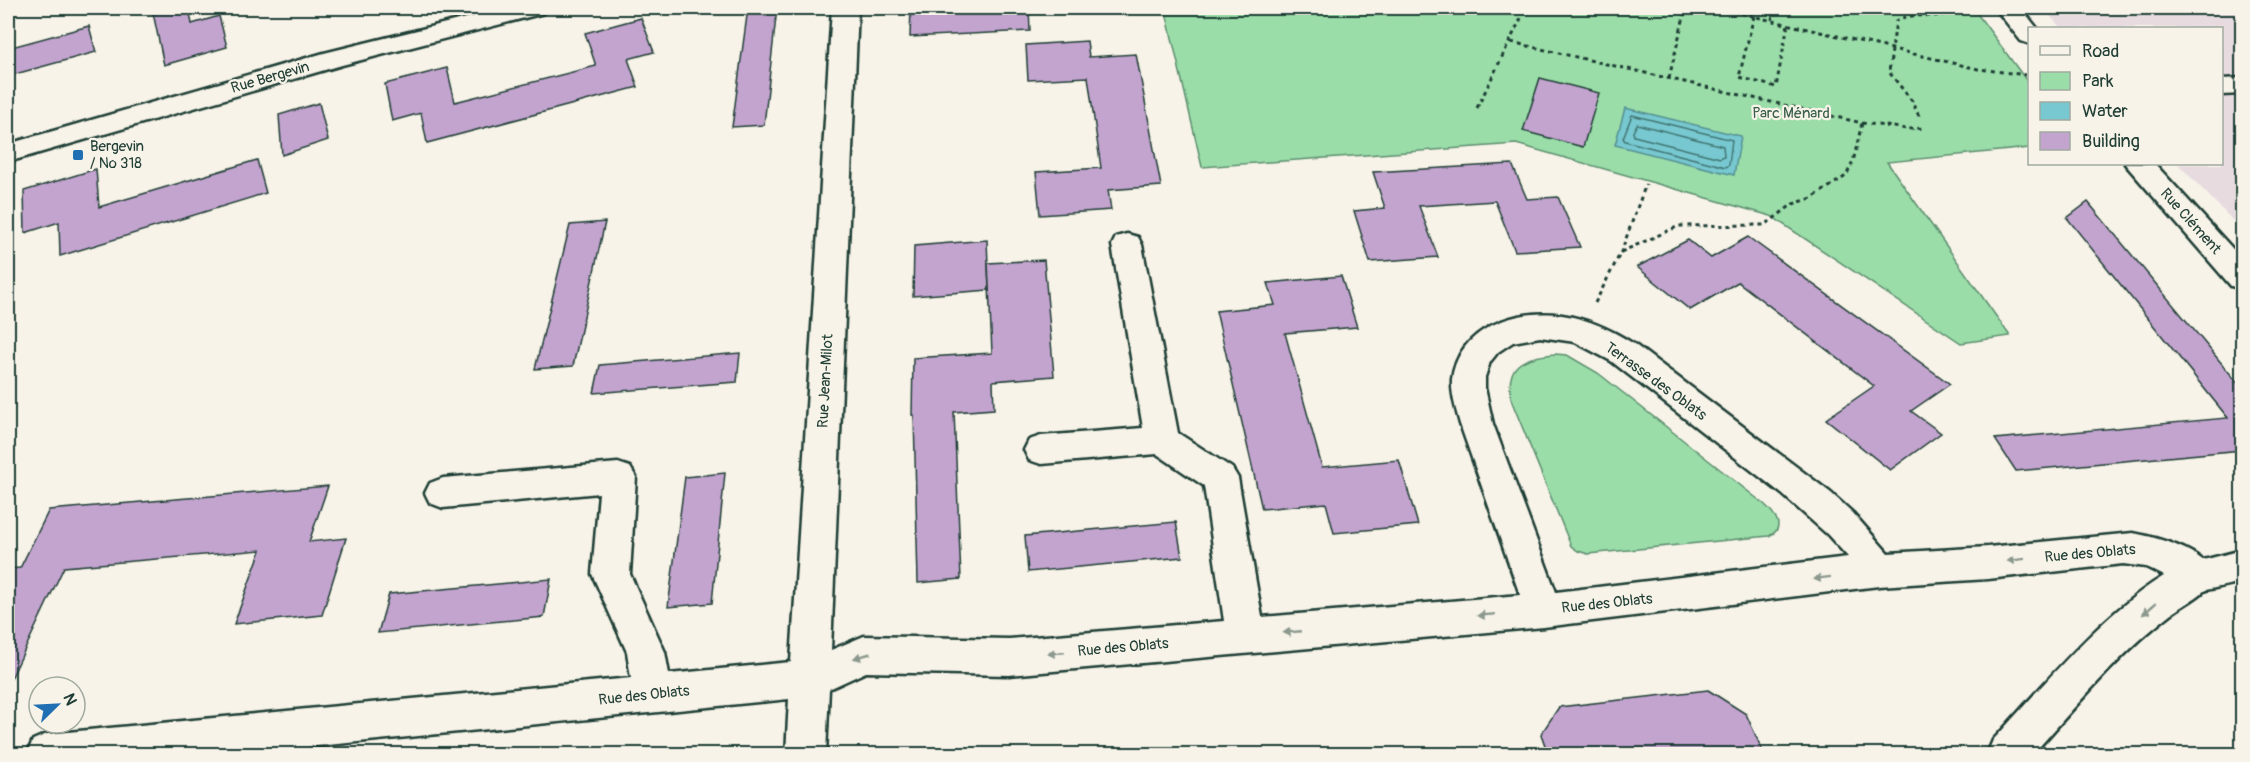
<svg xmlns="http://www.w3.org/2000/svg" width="2250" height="762" font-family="Pangolin,sans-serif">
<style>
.built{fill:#e7dbe0}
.green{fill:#9adda8;stroke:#5c8d6e;stroke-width:1.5}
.water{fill:#77c8d0;stroke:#549092;stroke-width:1.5}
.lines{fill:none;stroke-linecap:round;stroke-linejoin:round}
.shore{stroke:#427572;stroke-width:1.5}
.building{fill:#c3a4cf;stroke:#1f3d34;stroke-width:1.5}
.minor-casing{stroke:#1f3d34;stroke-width:5}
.major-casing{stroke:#1f3d34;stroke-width:5}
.highway-casing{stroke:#1f3d34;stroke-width:5}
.path{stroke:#1f3d34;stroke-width:3;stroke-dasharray:4 4;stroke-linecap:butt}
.minor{fill:#f7f3e8;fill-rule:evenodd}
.major{fill:#f7f3e8;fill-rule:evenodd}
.highway{fill:#f7f3e8;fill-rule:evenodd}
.oneway{fill:#8b988e}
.poi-dot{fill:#1f6fb2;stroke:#f7f3e8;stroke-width:2}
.labels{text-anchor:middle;stroke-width:4.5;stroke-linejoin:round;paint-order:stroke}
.street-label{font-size:15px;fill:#1f3d34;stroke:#f7f3e8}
.park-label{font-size:15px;fill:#385d4b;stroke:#f7f3e8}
.poi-label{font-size:15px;fill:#1f3d34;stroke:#f7f3e8;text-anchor:start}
</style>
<rect width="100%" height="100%" fill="#f7f3e8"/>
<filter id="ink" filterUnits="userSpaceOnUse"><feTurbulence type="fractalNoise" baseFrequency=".0167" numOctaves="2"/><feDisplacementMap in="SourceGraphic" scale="12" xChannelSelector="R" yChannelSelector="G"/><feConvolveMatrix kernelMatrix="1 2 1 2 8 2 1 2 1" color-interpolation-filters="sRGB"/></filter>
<g filter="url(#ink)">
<path class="built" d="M2043 8H2242V230L2178 164H2222V28H2061Z"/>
<g class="green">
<path d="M1165 8H1973L2029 84V148L1887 162 2010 336 1961 343 1771 216 1516 144 1202 167Z"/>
<path d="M1555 354 1567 355 1598 373 1764 504C1774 513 1787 528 1769 536L1588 554 1578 551 1571 546 1512 402C1504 365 1521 357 1555 354Z"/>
</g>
<path class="water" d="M1625 108 1741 136 1734 175 1615 145Z"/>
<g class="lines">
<g class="shore">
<path d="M1632 115 1732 140 1729 165 1726 167 1625 141 1623 138Z"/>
<path d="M1637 124 1723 146 1724 156 1720 158 1634 136 1633 132Z"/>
</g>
</g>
<g class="building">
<path d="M152 8H189L192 24 219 16 227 47 164 65Z"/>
<path d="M748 8H777L764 125 732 127Z"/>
<path d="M911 8H1029L1030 31 910 37Z"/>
<path d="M641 18 654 52 628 59 638 87 427 143 421 113 392 121 385 84 447 68 455 102 596 66 585 33Z"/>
<path d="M89 26 96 52 8 76V48Z"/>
<path d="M1087 41 1089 57 1136 54 1161 186 1108 190 1111 210 1040 215 1036 172 1101 168 1088 77 1028 80 1026 45Z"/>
<path d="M1540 78 1599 93 1583 147 1523 131Z"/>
<path d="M319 103 328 140 282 155 279 115Z"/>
<path d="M257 160 266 193 60 256 59 222 25 233 24 191 96 169 99 207Z"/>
<path d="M1512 164 1527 199 1558 197 1580 247 1515 251 1495 201 1419 206 1438 257 1370 262 1354 211 1385 208 1373 172Z"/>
<path d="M2088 202 2242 388V450L2016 471 1995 439 2228 418 2067 218Z"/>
<path d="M605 222 573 366 535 369 570 225Z"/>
<path d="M1748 237 1950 384 1911 411 1941 433 1890 470 1826 419 1874 386 1738 282 1690 310 1637 267 1688 240 1711 258Z"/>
<path d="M987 240 989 290 913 296 914 246Z"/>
<path d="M1044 260 1054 376 993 381 994 409 954 412 961 579 918 583 914 415H912L913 358 992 353 988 263Z"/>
<path d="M1341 276 1357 327 1285 333 1322 467 1399 460 1418 525 1334 533 1326 503 1262 509 1216 311 1275 305 1268 283Z"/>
<path d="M740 353 737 382 594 393 600 365Z"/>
<path d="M725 473 712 603 668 607 685 477Z"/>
<path d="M328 486 309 542 346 538 322 615 234 624 261 550 64 567 8 685V569L20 568 49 510Z"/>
<path d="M1176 522 1182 557 1028 572 1025 536Z"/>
<path d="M551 579 544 617 378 633 389 594Z"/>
<path d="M1708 690 1746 714 1764 754H1548L1541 734 1559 707Z"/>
</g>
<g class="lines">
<defs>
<g id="minor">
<path d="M507 8H548L544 13 342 65 8 162V144L324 53Z"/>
<path d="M832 8H858L831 650 864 636 1009 639 1224 621 1204 486 1157 454 1041 464 1029 460 1024 450 1029 440 1041 436 1143 428 1112 245 1116 237 1127 234 1138 237 1142 245 1178 433 1232 468 1238 478 1262 617 1520 595 1460 424C1456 409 1451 394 1452 379 1459 327 1517 308 1562 315 1589 319 1612 330 1634 344L1831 493 1853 513 1888 553 1988 547 2133 533C2160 538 2203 550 2216 576L2210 587 2197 592 2146 567 2123 564 1988 579 1879 586 1544 627 1009 675 866 672 829 689 826 754H786L789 699 238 754H27L33 740 47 734 631 678 627 652 592 574 599 493 443 508 430 503 425 493 430 483 443 478 618 463 630 467 636 477 630 574 665 652 669 674 791 662ZM1540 337 1575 342 1611 361 1782 494 1828 535 1848 557 1556 592 1493 424 1485 388V377L1490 362 1498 352 1513 342Z"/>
<path d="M2242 78V94L2222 95V79Z"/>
</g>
<g id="major">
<path d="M1995 8H2021L2037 28H2030V44L2021 41Z"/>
<path d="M2125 164H2155L2242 259V289L2231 286Z"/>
<path d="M2242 550V582L2197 592 2184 587 2178 576 2184 565Z"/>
</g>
<path id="highway" d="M2197 560 2210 565 2216 576C2207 594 2187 602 2171 614 2119 654 2077 705 2033 754H1987L1993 740C2046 683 2123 586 2197 560Z"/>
</defs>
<use href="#minor" class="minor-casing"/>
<use href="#major" class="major-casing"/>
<use href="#highway" class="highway-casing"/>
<g class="path">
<path d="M1718 8 1978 69 2026 75"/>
<path d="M1754 16 1739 77 1776 87 1788 24"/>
<path d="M1772 20 1774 8"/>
<path d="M1511 42 1862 123 1908 129 1925 128"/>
<path d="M1669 78 1686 8"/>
<path d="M1477 108 1526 8"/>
<path d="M1919 116 1912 101 1889 72 1896 21C1914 10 1933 21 1952 12V8"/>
<path d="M1621 252 1679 226 1765 225 1793 204 1812 198 1846 176 1853 162 1862 123"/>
<path d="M1595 303 1621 252 1646 184"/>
</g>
<use href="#minor" class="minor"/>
<use href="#major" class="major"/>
<use href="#highway" class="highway"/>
</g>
<defs><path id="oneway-solid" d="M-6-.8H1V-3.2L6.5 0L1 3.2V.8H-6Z" transform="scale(1.5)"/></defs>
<g class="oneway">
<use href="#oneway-solid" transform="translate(2016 560) rotate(173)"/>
<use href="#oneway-solid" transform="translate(1822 578) rotate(173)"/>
<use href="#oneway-solid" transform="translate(2149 609) rotate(139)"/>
<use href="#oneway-solid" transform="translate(1486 615) rotate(175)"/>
<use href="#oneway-solid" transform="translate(1292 632) rotate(175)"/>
<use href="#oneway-solid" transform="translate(1056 653) rotate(175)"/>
<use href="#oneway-solid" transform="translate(862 656) rotate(164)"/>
</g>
</g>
<rect class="poi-dot" x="72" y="149" width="12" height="12" rx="3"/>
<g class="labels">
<g class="street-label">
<text transform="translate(270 77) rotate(-16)" y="5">Rue Bergevin</text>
<text transform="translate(2191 221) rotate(48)" y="5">Rue Clément</text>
<text transform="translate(825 381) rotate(-87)" y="5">Rue Jean-Milot</text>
<text transform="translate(1656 381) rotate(36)" y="5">Terrasse des Oblats</text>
<text transform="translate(2090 553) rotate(-5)" y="5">Rue des Oblats</text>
<text transform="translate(1607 603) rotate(-6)" y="5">Rue des Oblats</text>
<text transform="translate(1123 647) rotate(-5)" y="5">Rue des Oblats</text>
<text transform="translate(644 695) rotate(-6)" y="5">Rue des Oblats</text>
</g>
<g class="park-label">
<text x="1791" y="118">Parc Ménard</text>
</g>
<g class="poi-label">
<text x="90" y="151">Bergevin<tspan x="90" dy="17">/ No 318</tspan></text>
</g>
</g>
<rect width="2250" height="762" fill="none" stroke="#f7f3e8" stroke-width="30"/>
<rect x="15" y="15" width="2220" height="732" fill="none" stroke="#1f3d34" stroke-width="2" filter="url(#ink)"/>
<rect x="2028" y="27" width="195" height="138" fill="#f7f3e8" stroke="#a1aaa0" stroke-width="1.5"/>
<rect x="2040" y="46" width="30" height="9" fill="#f7f3e8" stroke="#a1aaa0" stroke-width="1.5"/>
<text x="2082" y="57" font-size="18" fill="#1f3d34">Road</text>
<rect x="2040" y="72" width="30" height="18" fill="#9adda8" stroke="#a1aaa0" stroke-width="1.5"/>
<text x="2082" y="87" font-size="18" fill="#1f3d34">Park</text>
<rect x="2040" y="102" width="30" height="18" fill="#77c8d0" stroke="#a1aaa0" stroke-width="1.5"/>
<text x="2082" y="117" font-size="18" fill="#1f3d34">Water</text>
<rect x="2040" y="132" width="30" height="18" fill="#c3a4cf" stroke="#a1aaa0" stroke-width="1.5"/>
<text x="2082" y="147" font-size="18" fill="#1f3d34">Building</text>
<g transform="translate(57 705) rotate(66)"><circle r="28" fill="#f7f3e8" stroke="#a1aaa0" stroke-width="1.5"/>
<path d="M0-4.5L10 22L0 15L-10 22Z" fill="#1f6fb2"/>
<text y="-9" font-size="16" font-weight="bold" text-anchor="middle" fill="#1f3d34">N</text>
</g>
</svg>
